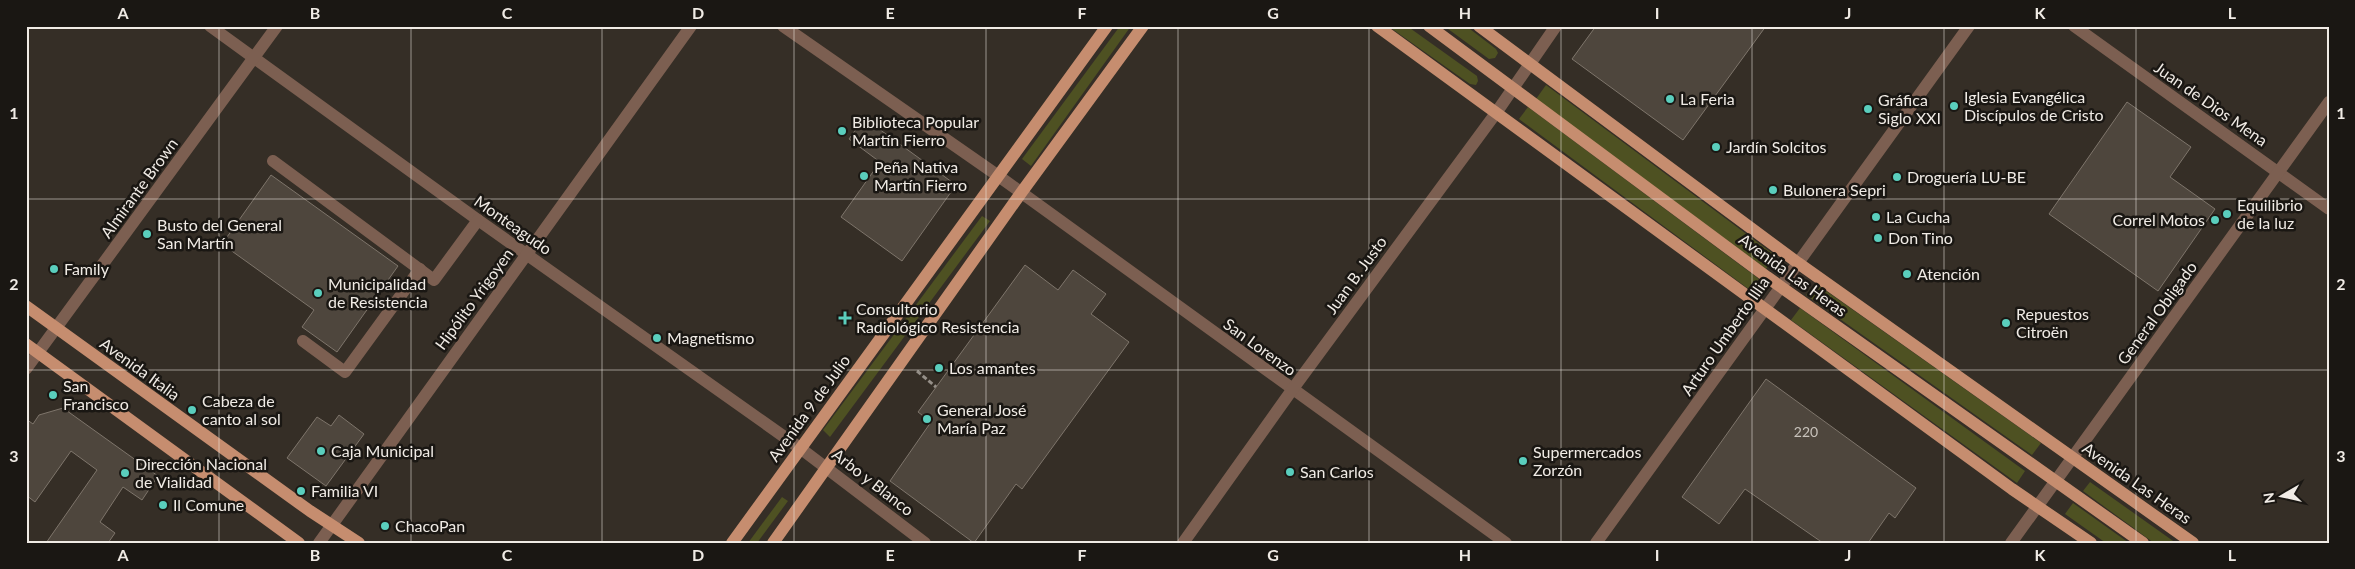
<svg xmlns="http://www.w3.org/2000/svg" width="2355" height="569" font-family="Lato,sans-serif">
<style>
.green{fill:#4e5122}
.building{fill:#4e463d;stroke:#7e756b}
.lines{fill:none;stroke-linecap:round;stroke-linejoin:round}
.path{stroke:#958f88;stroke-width:3;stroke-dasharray:5 2.5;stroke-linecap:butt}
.minor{stroke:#7c5f51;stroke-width:12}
.major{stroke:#c68d6f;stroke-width:12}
.grid{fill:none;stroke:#f0ebe5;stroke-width:1;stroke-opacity:0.55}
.poi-dot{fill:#5acebd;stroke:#1a1713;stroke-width:2}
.labels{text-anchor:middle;stroke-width:5;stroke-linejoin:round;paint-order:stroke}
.number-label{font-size:14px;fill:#c8c2bb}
.poi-label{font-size:16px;fill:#f0ebe5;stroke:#1a1713;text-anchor:start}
.street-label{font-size:16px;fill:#f0ebe5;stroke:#1a1713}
.neatline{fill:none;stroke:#f0ebe5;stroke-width:2}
.grid-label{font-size:16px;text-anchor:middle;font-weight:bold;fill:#f0ebe5}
</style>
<rect width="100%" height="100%" fill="#352e26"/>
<g class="green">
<path d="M1120 26H1131L1031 166 1022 159Z"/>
<path d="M1388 26H1407L1477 76 1478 81 1476 85 1470 84Z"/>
<path d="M1444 26H1466L1496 49 1498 53 1495 58 1489 59Z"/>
<path d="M1546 85 1776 256 1766 269 1536 99Z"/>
<path d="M1528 107 1759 279 1750 290 1519 119Z"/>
<path d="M982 216 990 221 830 437 823 430Z"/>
<path d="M1815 283 2041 443 2032 455 1806 295Z"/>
<path d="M1800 308 2025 471 2017 483 1791 320Z"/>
<path d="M2090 482 2176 543H2154L2083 491Z"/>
<path d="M782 497 788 501 757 543H748Z"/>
<path d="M2073 503 2129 543H2106L2065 514Z"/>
</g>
<g class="building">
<path d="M1596 26H1766L1683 140 1572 59Z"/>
<path d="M2127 102 2191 147 2170 177 2215 209 2158 291 2049 214Z"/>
<path d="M864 118 956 185 902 261 841 217 880 162 849 139Z"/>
<path d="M271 175 398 266 337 352 302 327 314 310 222 244Z"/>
<path d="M1025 265 1058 290 1073 270 1106 294 1091 314 1129 342 1022 489 1016 484 974 543 890 481 931 422 918 412Z"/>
<path d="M1766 379 1916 488 1895 518 1889 513 1868 543H1823L1745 489 1719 524 1682 497Z"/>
<path d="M63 408 158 476 142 500 123 487 100 522 115 533 108 543H46L97 470 71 451 35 502 26 495V419L33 424 39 415Z"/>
<path d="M339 415 364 434 326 486 287 458 317 417 331 426Z"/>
</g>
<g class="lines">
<path class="path" d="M917 371 936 387"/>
<g class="minor">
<path d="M210 26 478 220 800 448 925 543"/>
<path d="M783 26 997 175 1506 543"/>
<path d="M2074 26 2329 209"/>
<path d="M273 161 434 280 478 220"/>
<path d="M303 341 345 372 420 269"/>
<path d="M26 369 277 26"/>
<path d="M319 543 691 26"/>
<path d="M1183 543 1292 390 1496 113 1556 26"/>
<path d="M1596 543 1969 26"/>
<path d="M2011 543 2329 102"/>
</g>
<g class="major">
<path d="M1377 26 2012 489 2091 543"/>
<path d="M1429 26 1767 277 2143 543"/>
<path d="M1479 26 1798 263 2193 543"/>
<path d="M26 306 310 511 359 543"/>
<path d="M26 344 299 543"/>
<path d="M732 543 1107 26"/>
<path d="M773 543 1021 193 1143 26"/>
</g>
</g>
<path class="grid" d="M219 26V543M411 26V543M602 26V543M794 26V543M986 26V543M1178 26V543M1369 26V543M1561 26V543M1752 26V543M1944 26V543M2136 26V543M26 199H2329M26 370H2329"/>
<g class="poi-dot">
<circle cx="1670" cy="99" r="5"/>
<circle cx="1954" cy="106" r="5"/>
<circle cx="1868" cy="109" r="5"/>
<circle cx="842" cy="131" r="5"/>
<circle cx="1716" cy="147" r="5"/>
<circle cx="864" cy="176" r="5"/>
<circle cx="1897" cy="177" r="5"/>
<circle cx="1773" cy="190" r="5"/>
<circle cx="2227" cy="214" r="5"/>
<circle cx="1876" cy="217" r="5"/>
<circle cx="2215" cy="220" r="5"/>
<circle cx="147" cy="234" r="5"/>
<circle cx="1878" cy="238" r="5"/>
<circle cx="54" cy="269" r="5"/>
<circle cx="1907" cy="274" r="5"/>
<circle cx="318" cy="293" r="5"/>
<path d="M842.5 310.5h5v5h5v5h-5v5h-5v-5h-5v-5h5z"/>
<circle cx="2006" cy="323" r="5"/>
<circle cx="657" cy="338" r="5"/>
<circle cx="939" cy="368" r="5"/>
<circle cx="53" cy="395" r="5"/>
<circle cx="192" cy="410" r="5"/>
<circle cx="927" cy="419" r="5"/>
<circle cx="321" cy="451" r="5"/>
<circle cx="1523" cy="461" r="5"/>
<circle cx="1290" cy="472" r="5"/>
<circle cx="125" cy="473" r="5"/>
<circle cx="301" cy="491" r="5"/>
<circle cx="163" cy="505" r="5"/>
<circle cx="385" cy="526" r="5"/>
</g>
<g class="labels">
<g class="number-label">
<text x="1806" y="437">220</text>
</g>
<g class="poi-label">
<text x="1964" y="103">Iglesia Evangélica<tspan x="1964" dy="18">Discípulos de Cristo</tspan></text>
<text x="1680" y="105">La Feria</text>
<text x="1878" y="106">Gráfica<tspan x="1878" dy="18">Siglo XXI</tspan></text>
<text x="852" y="128">Biblioteca Popular<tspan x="852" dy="18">Martín Fierro</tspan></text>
<text x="1726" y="153">Jardín Solcitos</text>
<text x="874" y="173">Peña Nativa<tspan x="874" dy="18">Martín Fierro</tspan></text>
<text x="1907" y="183">Droguería LU-BE</text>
<text x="1783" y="196">Bulonera Sepri</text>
<text x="2237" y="211">Equilibrio<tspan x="2237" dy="18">de la luz</tspan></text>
<text x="1886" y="223">La Cucha</text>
<text x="2205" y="226" text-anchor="end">Correl Motos</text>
<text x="157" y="231">Busto del General<tspan x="157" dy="18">San Martín</tspan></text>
<text x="1888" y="244">Don Tino</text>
<text x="64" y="275">Family</text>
<text x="1917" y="280">Atención</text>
<text x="328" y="290">Municipalidad<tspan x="328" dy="18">de Resistencia</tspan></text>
<text x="856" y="315">Consultorio<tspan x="856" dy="18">Radiológico Resistencia</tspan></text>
<text x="2016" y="320">Repuestos<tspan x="2016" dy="18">Citroën</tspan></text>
<text x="667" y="344">Magnetismo</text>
<text x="949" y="374">Los amantes</text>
<text x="63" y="392">San<tspan x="63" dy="18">Francisco</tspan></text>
<text x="202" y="407">Cabeza de<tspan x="202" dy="18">canto al sol</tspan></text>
<text x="937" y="416">General José<tspan x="937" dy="18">María Paz</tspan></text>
<text x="331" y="457">Caja Municipal</text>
<text x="1533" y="458">Supermercados<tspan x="1533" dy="18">Zorzón</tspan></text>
<text x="135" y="470">Dirección Nacional<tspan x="135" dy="18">de Vialidad</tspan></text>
<text x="1300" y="478">San Carlos</text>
<text x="311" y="497">Familia VI</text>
<text x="173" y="511">Il Comune</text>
<text x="395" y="532">ChacoPan</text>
</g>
<g class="street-label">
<text transform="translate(2211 104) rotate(35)" y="6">Juan de Dios Mena</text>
<text transform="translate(139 188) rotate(-54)" y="6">Almirante Brown</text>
<text transform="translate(513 225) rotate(35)" y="6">Monteagudo</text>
<text transform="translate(1356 275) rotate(-54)" y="6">Juan B. Justo</text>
<text transform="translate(1793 275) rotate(36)" y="6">Avenida Las Heras</text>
<text transform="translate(474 299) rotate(-54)" y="6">Hipólito Yrigoyen</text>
<text transform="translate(2157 313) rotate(-54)" y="6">General Obligado</text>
<text transform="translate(1725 336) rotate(-55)" y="6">Arturo Umberto Illia</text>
<text transform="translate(1260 347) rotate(36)" y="6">San Lorenzo</text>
<text transform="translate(140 369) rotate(36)" y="6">Avenida Italia</text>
<text transform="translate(809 408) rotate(-54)" y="6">Avenida 9 de Julio</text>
<text transform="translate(873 482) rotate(38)" y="6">Arbo y Blanco</text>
<text transform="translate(2137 483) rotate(35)" y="6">Avenida Las Heras</text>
</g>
</g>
<rect width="2355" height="569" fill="none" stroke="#1a1713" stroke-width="55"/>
<g transform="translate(2282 496) rotate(261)" stroke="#1a1713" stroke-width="4" paint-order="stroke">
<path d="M0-4L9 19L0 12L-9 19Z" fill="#f0ebe5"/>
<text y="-8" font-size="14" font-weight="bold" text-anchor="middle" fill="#f0ebe5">N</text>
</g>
<rect x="28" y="28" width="2300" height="514" class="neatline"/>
<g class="grid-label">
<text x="123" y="19">A</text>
<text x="315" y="19">B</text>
<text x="507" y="19">C</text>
<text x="698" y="19">D</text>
<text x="890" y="19">E</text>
<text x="1082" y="19">F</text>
<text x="1273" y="19">G</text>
<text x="1465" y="19">H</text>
<text x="1657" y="19">I</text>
<text x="1848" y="19">J</text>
<text x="2040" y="19">K</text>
<text x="2232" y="19">L</text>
<text x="14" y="119">1</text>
<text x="2341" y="119">1</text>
<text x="14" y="290">2</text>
<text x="2341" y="290">2</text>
<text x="14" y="462">3</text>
<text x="2341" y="462">3</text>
<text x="123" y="561">A</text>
<text x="315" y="561">B</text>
<text x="507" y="561">C</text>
<text x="698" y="561">D</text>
<text x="890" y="561">E</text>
<text x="1082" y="561">F</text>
<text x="1273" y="561">G</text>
<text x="1465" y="561">H</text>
<text x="1657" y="561">I</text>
<text x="1848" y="561">J</text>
<text x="2040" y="561">K</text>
<text x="2232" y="561">L</text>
</g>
</svg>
